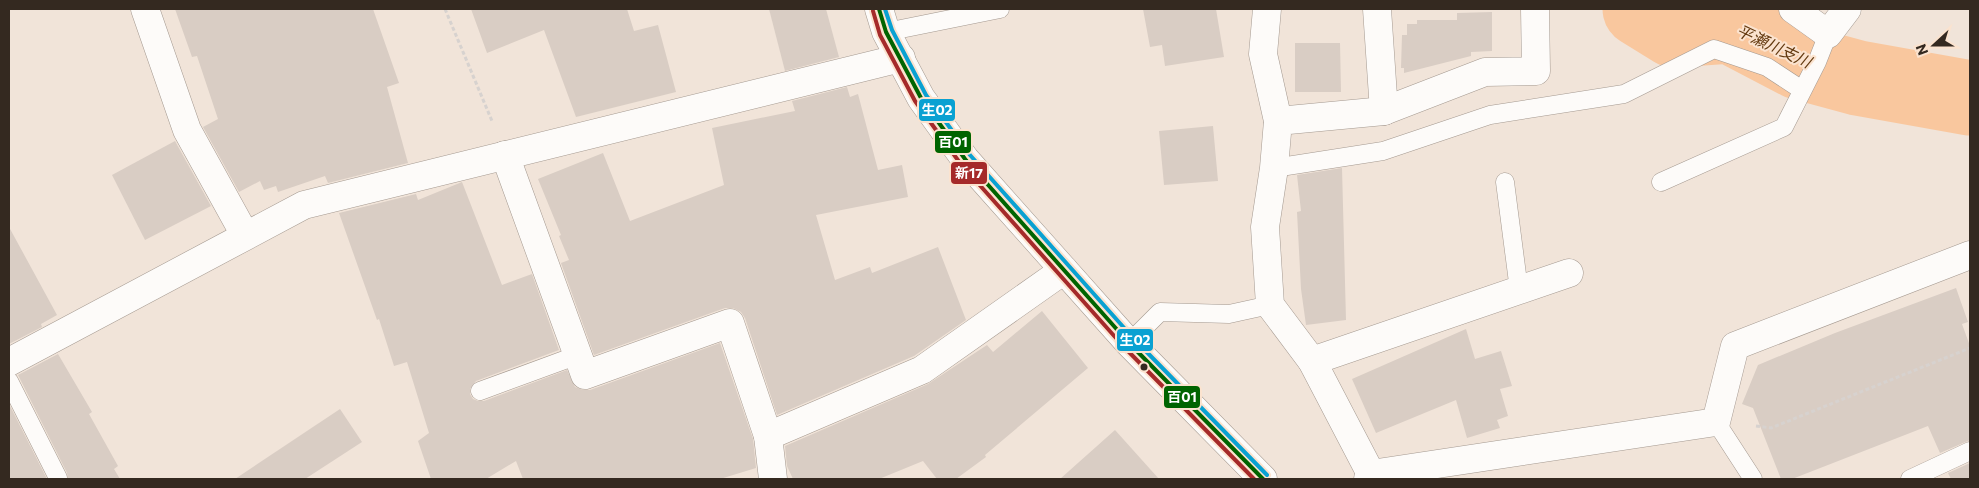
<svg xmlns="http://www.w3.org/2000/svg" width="1979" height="488" font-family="Commissioner,'Noto Sans JP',sans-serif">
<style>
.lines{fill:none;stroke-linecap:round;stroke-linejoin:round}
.river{stroke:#f9c79e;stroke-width:75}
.building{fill:#d9cdc4}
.lane-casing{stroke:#a49990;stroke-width:19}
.street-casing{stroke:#a49990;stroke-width:29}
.secondary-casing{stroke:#a49990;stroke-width:29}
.path{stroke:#d7d2cf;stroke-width:3;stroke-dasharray:4 2.5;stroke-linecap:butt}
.lane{stroke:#fdfbf9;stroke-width:18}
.street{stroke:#fdfbf9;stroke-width:28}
.secondary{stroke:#fdfbf9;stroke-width:28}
.bus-1-casing{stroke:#fbe3cf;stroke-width:8}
.bus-2-casing{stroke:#fbe3cf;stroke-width:8}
.bus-3-casing{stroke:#fbe3cf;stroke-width:8}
.bus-1{stroke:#006400;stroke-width:4}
.bus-2{stroke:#a52a2a;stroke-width:4}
.bus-3{stroke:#0aa1d2;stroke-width:4}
.bus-dot{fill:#342920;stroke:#fbe3cf;stroke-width:2}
.labels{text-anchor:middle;stroke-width:4;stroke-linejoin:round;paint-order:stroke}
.water-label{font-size:16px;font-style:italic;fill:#643a10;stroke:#fbe3cf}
.line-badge{stroke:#fbe3cf;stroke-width:2}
.badge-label{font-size:14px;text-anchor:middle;font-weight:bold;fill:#fff}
</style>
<rect width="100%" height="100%" fill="#f1e4d9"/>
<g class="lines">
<path class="river" d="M1640 9 1674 30 1730 26 1799 62 1858 78 1970 98"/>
</g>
<g class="building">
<path d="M175 9H373L399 83 387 87 408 163 328 183 325 176 278 192 276 186 264 190 260 181 239 192 203 127 218 119 197 56 192 57Z"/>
<path d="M471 9H627L634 31 658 25 676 92 576 117 544 30 487 53Z"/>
<path d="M769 9H826L839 57 785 71Z"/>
<path d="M1143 9H1216L1224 57 1165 66 1162 45 1150 47Z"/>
<path d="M1492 12V51L1471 52V56L1404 73V68H1401L1402 35H1407V24H1417V20H1457V13Z"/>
<path d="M1295 43H1340L1341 92H1295Z"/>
<path d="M847 87 850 97 858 94 878 170 902 165 908 197 816 215 835 280 870 267 872 273 938 247 966 320 914 356 777 415 745 318 741 312 733 308H725L594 355 561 263 569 260 559 236 561 235 538 179 603 153 630 221 724 185 712 128 795 111 792 101Z"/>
<path d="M1213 126 1218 181 1164 185 1159 131Z"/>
<path d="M175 141 211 206 145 240 112 175Z"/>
<path d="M1342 168 1346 320 1306 325 1301 289 1297 212 1301 211 1297 175Z"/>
<path d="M462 182 502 285 532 274 559 350 476 381 470 389V394L473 399 478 401H484L567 370 575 387 583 390H590L720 343 753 439 756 468 720 479H523L516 461 486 479H431L418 441 429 433 407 362 394 366 379 319 377 320 339 213 416 194 418 200Z"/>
<path d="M9 227 57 315 41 324 42 327 9 344Z"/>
<path d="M1956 288 1968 322 1962 324 1970 346V440L1940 453 1928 426 1792 479H1781L1753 408 1742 404 1758 365 1835 333Z"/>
<path d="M1042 311 1088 368 985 455 986 457 956 479H937L923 461 879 479H793L787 466 785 446 928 384 987 345 993 352Z"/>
<path d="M1466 329 1475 359 1501 351 1512 386 1500 389 1508 416 1497 420 1500 428 1467 438 1456 400 1376 433 1352 379Z"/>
<path d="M58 354 92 412 89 414 118 466 114 469 120 479H68L67 473 18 375Z"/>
<path d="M9 404 47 479H9Z"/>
<path d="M340 409 362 442 305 479H235Z"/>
<path d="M1115 430 1159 479H1060Z"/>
<path d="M1970 463V479H1951L1948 473Z"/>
</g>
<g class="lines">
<defs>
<g id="lane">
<path d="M886 32 1000 9"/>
<path d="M1274 168 1383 151 1490 115 1624 94 1714 49 1767 67 1802 90"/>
<path d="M1505 182 1519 290"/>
<path d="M1661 182 1784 127 1817 62 1828 34"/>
<path d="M1129 343 1160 312 1229 314 1270 305"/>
<path d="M9 381 58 478"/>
<path d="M480 391 578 355"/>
<path d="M1716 422 1753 479"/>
<path d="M1910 479 1970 451"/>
</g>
<g id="street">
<path d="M145 9 187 130 245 235"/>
<path d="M1267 9 1263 54 1278 121"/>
<path d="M1377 9 1384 111"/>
<path d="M1793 9 1828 34 1847 9"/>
<path d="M505 155 585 375 730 323 768 436"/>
<path d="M1312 361 1569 273"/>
<path d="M9 362 304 205 901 58"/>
<path d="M1371 474 1312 361 1270 305 1265 227 1274 168 1278 121 1384 111 1485 72 1536 71 1535 9"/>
<path d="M773 479 768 436 922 370 1064 270"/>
<path d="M1368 479 1371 474 1716 422 1735 346 1970 255"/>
</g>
<path id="secondary" d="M879 9 886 32 921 98 965 159 1129 343 1263 479"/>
</defs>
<use href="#lane" class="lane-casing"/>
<use href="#street" class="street-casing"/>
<use href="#secondary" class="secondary-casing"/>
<g class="path">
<path d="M445 9 492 121"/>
<path d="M1756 426 1771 428 1970 348"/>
</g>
<use href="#lane" class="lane"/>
<use href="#street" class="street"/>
<use href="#secondary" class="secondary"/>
<defs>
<path id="bus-1" d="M879 9 886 32 921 98 965 159 1129 343 1263 479"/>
<path id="bus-2" d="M873 11 880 35 915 101 960 163 1124 347 1254 479"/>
<path id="bus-3" d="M885 9 892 30 926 95 970 155 1134 339 1267 475"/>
</defs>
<use href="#bus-1" class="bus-1-casing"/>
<use href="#bus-2" class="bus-2-casing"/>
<use href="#bus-3" class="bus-3-casing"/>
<use href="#bus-1" class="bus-1"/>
<use href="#bus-2" class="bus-2"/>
<use href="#bus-3" class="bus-3"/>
</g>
<circle class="bus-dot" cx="1144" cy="367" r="4.5"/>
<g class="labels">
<g class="water-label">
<text transform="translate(1774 46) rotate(25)" y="6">平瀬川支川</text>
</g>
</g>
<g class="line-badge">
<rect x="918" y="98" width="38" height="24" rx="5" fill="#0aa1d2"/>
<rect x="934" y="130" width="38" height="24" rx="5" fill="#006400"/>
<rect x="950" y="161" width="38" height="24" rx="5" fill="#a52a2a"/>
<rect x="1116" y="328" width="38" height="24" rx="5" fill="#0aa1d2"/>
<rect x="1163" y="385" width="38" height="24" rx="5" fill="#006400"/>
</g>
<g class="badge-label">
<text x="937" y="115">生02</text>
<text x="953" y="147">百01</text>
<text x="969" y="178">新17</text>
<text x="1135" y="345">生02</text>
<text x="1182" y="402">百01</text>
</g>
<rect width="1979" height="488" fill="none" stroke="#342920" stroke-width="20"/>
<g transform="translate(1934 45) rotate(249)" stroke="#fbe3cf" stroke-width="4" paint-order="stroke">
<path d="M0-4L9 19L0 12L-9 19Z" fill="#342920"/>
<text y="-8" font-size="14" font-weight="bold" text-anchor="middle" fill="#342920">N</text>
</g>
</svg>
